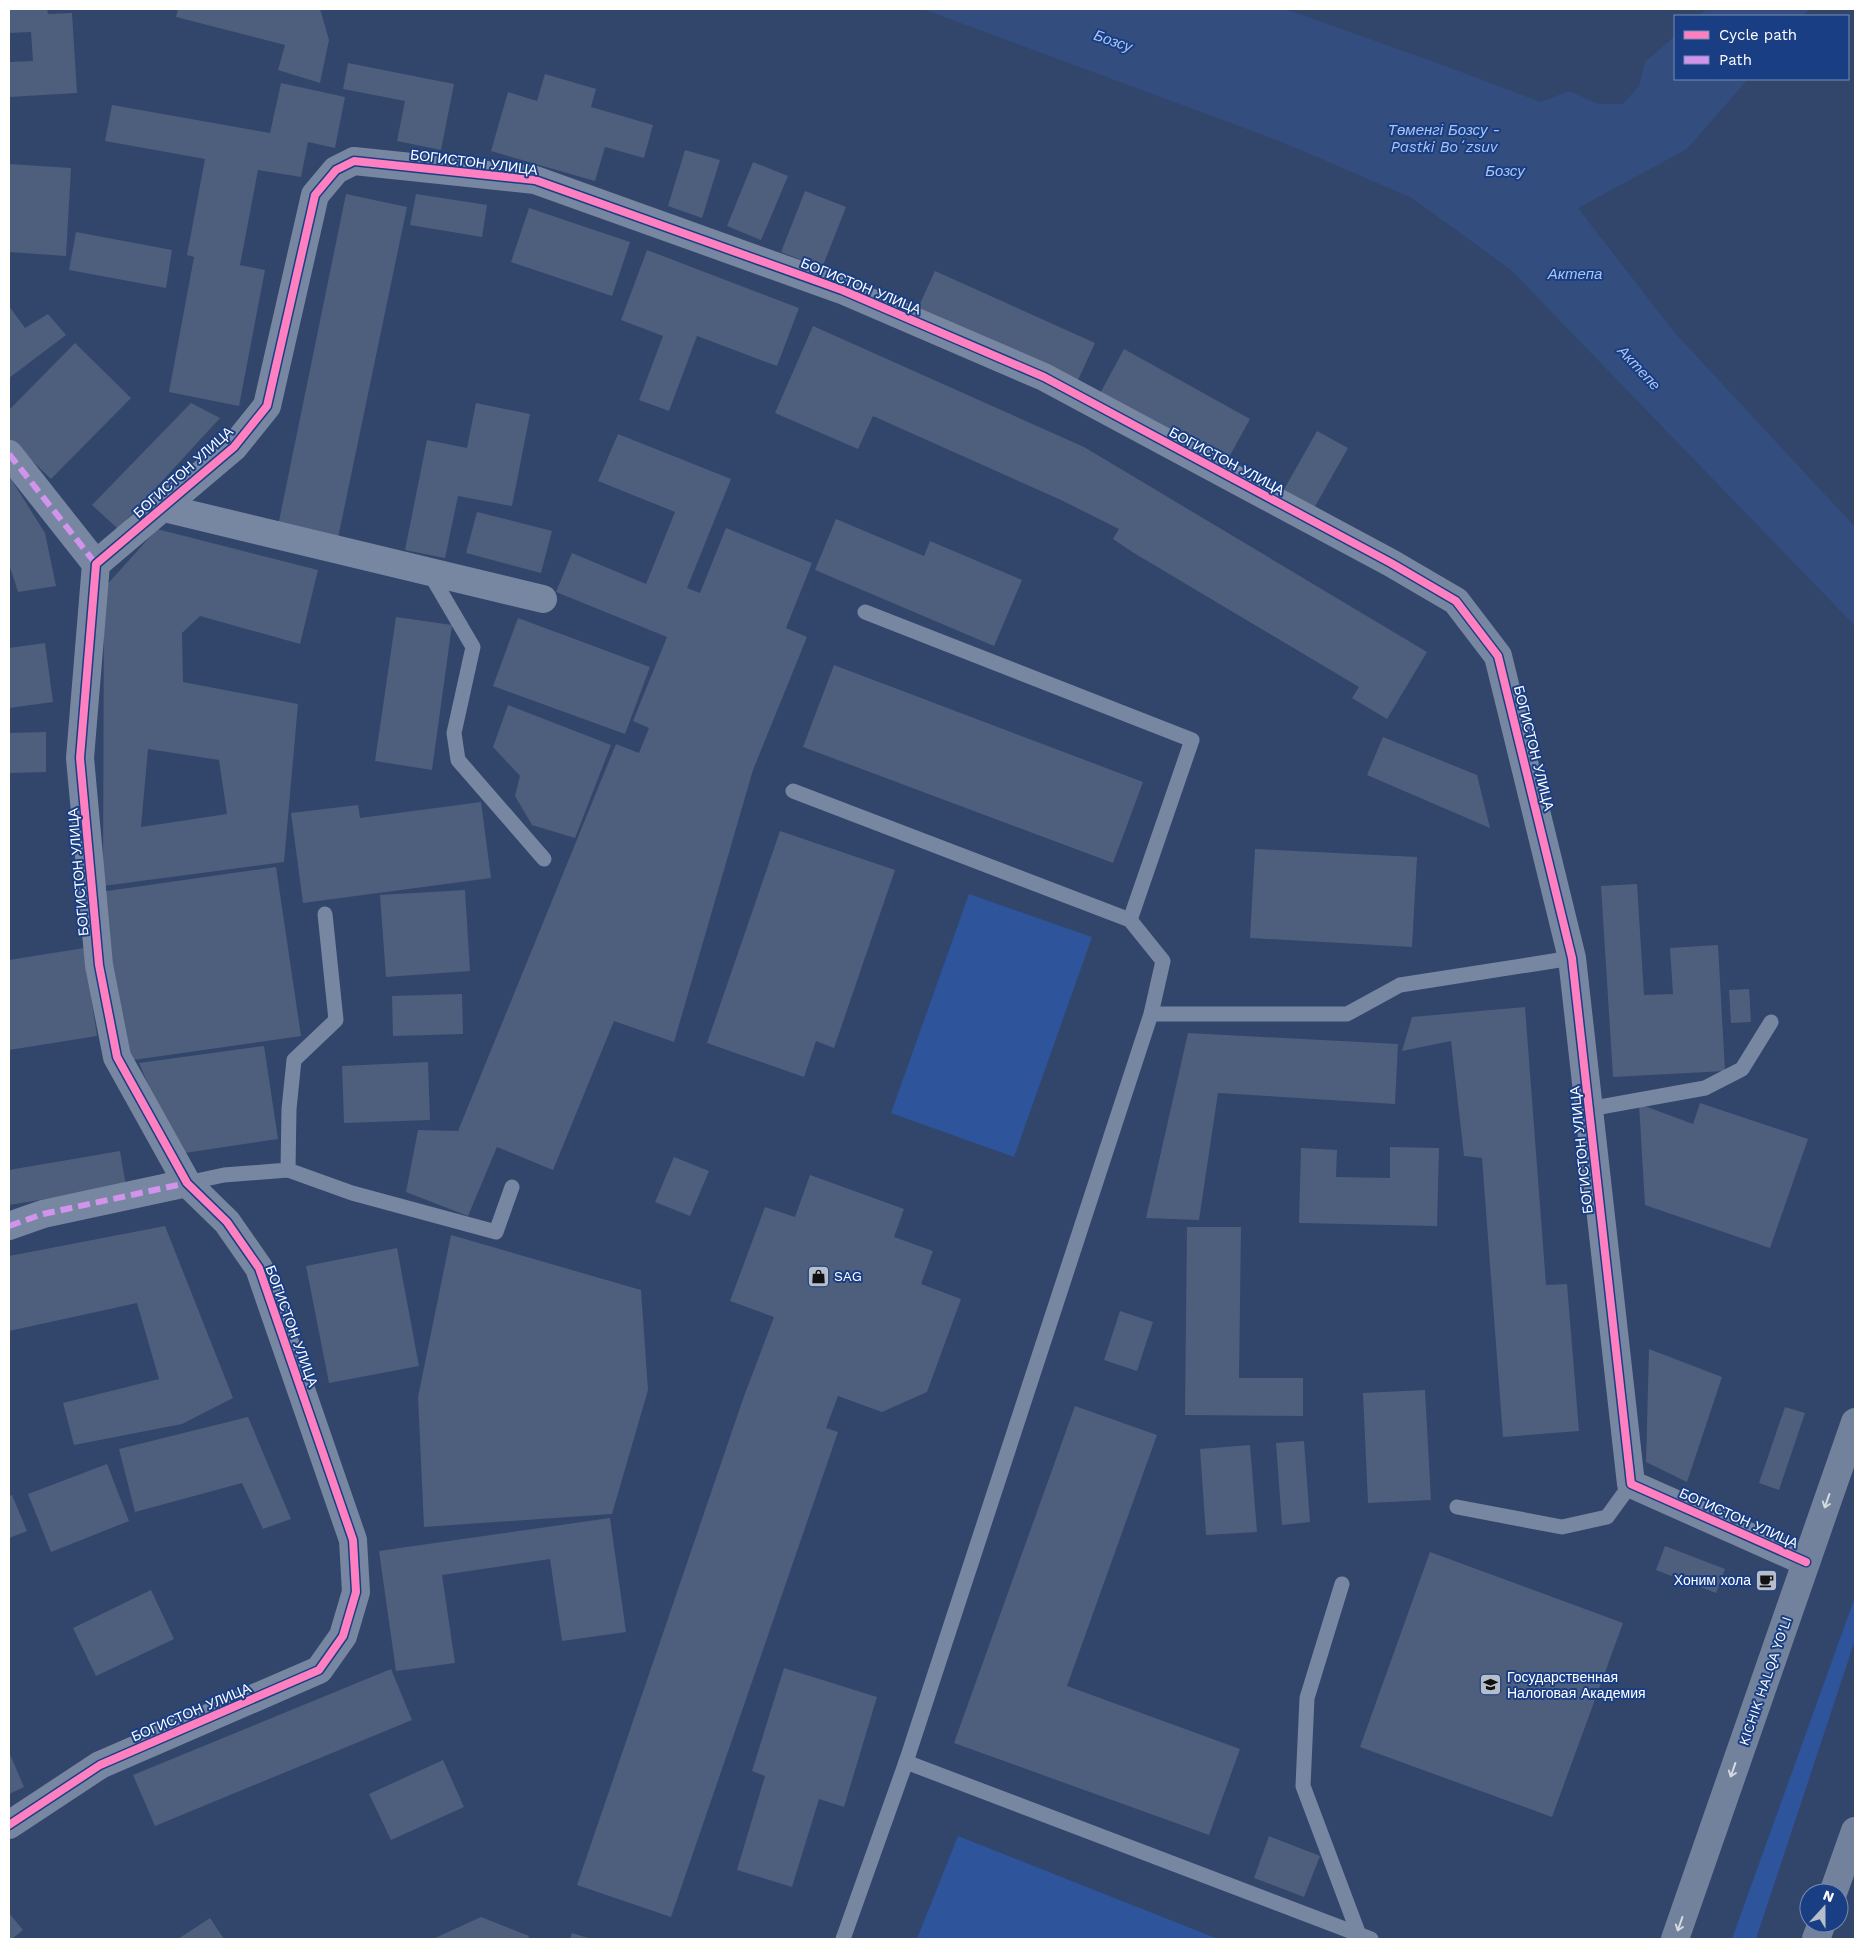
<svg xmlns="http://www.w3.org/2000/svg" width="1864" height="1948" font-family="'Work Sans',sans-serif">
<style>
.green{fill:#2e549b}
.water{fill:#334d7f}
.building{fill:#4e5e7d;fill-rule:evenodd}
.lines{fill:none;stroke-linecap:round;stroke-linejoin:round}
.service{stroke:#7887a1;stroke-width:15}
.minor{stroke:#7887a1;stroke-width:28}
.trunk{stroke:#72829c;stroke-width:28}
.quiet{stroke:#d193ec;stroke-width:6;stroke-dasharray:12 6;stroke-linecap:butt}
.cycleway-casing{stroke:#1a3e83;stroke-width:11}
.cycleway{stroke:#ff80c0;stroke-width:8}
.oneway{stroke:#d5dae1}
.labels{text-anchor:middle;stroke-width:4;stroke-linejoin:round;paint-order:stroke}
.street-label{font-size:14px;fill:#fff;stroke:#1a3e83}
.poi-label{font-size:14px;fill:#fff;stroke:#1a3e83;text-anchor:start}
.water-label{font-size:15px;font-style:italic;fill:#aac5f3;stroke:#1a3e83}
</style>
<rect width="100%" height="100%" fill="#32466b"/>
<g class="green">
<path d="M969 894 1092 937 1014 1157 891 1113Z"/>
<path d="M1855 1597V1640L1756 1939H1732Z"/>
<path d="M958 1836 1218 1939H917Z"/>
</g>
<g class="water">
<path d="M923 9H1285L1429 60 1541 102 1569 91 1598 104H1623L1639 86 1645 62 1675 36V79H1748L1687 149 1578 208 1674 332 1855 527V626L1511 270 1412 198 1282 142Z"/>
<path d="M1707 9H1809L1803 16H1699Z"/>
</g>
<g class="building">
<path d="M9 9H47L48 14 72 13 77 93 9 97V62L33 61 31 32 9 33Z"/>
<path d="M178 9H320L329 40 320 83 278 70 285 45 176 17Z"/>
<path d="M348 63 454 84 441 150 397 141 405 101 343 89Z"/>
<path d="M545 74 596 89 591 107 653 125 644 158 605 147 595 181 491 151 508 92 537 101Z"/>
<path d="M281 83 345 97 335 148 308 142 301 177 258 170 240 265 265 270 239 406 169 392 194 257 187 255 205 159 105 141 112 105 270 133Z"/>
<path d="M685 150 720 160 702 218 668 206Z"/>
<path d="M753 162 788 176 761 240 727 226Z"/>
<path d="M9 164 71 168 66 256 9 252Z"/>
<path d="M805 191 846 207 822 268 781 252Z"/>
<path d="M346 194 407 207 338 538 278 526Z"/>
<path d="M416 194 487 205 482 237 410 225Z"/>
<path d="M529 208 630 242 612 296 511 262Z"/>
<path d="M76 232 172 250 166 288 69 270Z"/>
<path d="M647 250 799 308 777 366 697 336 669 411 639 400 663 336 621 320Z"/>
<path d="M935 271 1095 343 1078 380 918 308Z"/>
<path d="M9 306 25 328 48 314 66 335 9 378Z"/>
<path d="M813 326 1084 447 1427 652 1387 719 1352 698 1359 687 1134 553 1113 539 1119 529 1061 500 873 416 858 449 775 413Z"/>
<path d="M75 343 131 398 51 479 9 438V410Z"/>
<path d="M1124 349 1250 419 1223 468 1097 399Z"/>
<path d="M191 403 220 418 118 529 92 505Z"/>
<path d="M476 403 530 414 512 506 458 496 445 558 405 550 427 440 467 448Z"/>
<path d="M1317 431 1348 448 1313 510 1282 493Z"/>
<path d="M618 434 731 479 687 588 700 593 726 528 812 563 786 628 807 637 753 770 674 1042 614 1021 553 1170 497 1147 468 1216 406 1192 418 1130 458 1131 616 744 639 753 649 728 633 721 667 637 556 592 572 553 646 584 675 512 598 481Z"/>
<path d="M9 476 45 533 56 586 18 592 9 564Z"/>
<path d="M477 512 552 531 541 573 466 553Z"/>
<path d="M836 519 924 556 930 541 1022 580 994 646 815 570Z"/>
<path d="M157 529 318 570 300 644 200 616 182 633 183 682 298 704 284 862 103 886 104 588ZM148 749 219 760 227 814 141 827Z"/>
<path d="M396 617 452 625 432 770 375 761Z"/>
<path d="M518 618 650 667 625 734 493 686Z"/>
<path d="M45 643 53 702 9 708V648Z"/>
<path d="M834 665 1143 782 1113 863 803 747Z"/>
<path d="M508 705 611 745 575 838 532 825 515 796 520 776 493 747Z"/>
<path d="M46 732V772L9 773V733Z"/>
<path d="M1383 737 1477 775 1490 828 1367 775Z"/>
<path d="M481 802 491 878 303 903 291 813 358 805 360 818Z"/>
<path d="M780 831 895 870 834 1048 816 1041 804 1077 707 1043Z"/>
<path d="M1255 849 1417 857 1412 947 1250 938Z"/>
<path d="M276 867 301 1036 126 1061 100 892Z"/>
<path d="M1637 884 1644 995 1673 994 1670 948 1718 945 1725 1071 1613 1077 1601 886Z"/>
<path d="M465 890 470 971 386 977 380 895Z"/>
<path d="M84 948 97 1036 9 1050V960Z"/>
<path d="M1749 989 1751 1022 1731 1023 1729 990Z"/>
<path d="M462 994 463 1034 393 1036 392 996Z"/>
<path d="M1525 1007 1546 1285 1567 1284 1579 1431 1503 1437 1482 1158 1464 1156 1451 1041 1402 1051 1412 1017Z"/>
<path d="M1188 1033 1398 1044 1395 1104 1218 1093 1199 1220 1146 1218Z"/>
<path d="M264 1046 278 1139 178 1154 139 1063Z"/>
<path d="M428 1062 430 1120 344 1123 342 1066Z"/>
<path d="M1700 1103 1808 1139 1770 1248 1645 1205 1639 1104 1693 1124Z"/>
<path d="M1390 1147 1439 1148 1437 1226 1299 1223 1301 1148 1337 1150 1336 1177 1390 1178Z"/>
<path d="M120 1151 126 1186 9 1205V1170Z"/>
<path d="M674 1157 709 1171 690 1216 655 1202Z"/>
<path d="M810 1175 904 1209 894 1237 933 1251 921 1284 961 1299 927 1392 882 1412 838 1396 826 1428 838 1432 671 1917 577 1885 743 1399 774 1317 730 1301 765 1207 795 1217Z"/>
<path d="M165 1226 233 1398 182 1424 74 1445 63 1403 159 1379 137 1303 9 1331V1256Z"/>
<path d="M1187 1227H1241L1239 1378H1303V1416L1185 1415Z"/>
<path d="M451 1235 641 1290 648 1390 612 1514 424 1527 418 1397Z"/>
<path d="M397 1248 419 1366 329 1383 306 1266Z"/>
<path d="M1120 1311 1153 1322 1137 1371 1104 1360Z"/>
<path d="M1649 1349 1722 1377 1687 1482 1646 1462Z"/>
<path d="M1425 1390 1431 1500 1368 1503 1363 1393Z"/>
<path d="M1075 1406 1157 1435 1067 1686 1240 1749 1209 1835 954 1743Z"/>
<path d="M1785 1407 1805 1413 1779 1490 1759 1483Z"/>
<path d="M248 1417 291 1519 263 1529 242 1483 135 1512 119 1449Z"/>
<path d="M1304 1441 1310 1522 1282 1525 1276 1443Z"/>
<path d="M1250 1445 1257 1532 1206 1535 1200 1449Z"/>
<path d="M107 1464 129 1521 51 1552 28 1494Z"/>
<path d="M12 1495 27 1531 9 1538V1496Z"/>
<path d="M610 1518 626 1632 562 1641 550 1559 442 1575 455 1663 396 1671 379 1551Z"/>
<path d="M1665 1546 1725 1569 1716 1593 1656 1570Z"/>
<path d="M1430 1552 1623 1623 1552 1817 1360 1747Z"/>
<path d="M151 1590 174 1639 96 1676 73 1628Z"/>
<path d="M784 1668 877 1697 844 1807 819 1799 792 1887 737 1870 765 1776 752 1771Z"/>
<path d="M391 1669 412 1720 155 1826 133 1775Z"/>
<path d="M9 1752 24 1787 9 1794Z"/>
<path d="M443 1760 464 1807 391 1840 369 1794Z"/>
<path d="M1269 1836 1320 1856 1304 1897 1254 1878Z"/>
<path d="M9 1913 23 1930 12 1939H9Z"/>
<path d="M481 1917 529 1936 528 1939H433Z"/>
<path d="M210 1918 224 1939H178Z"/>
<path d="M572 1933 591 1939H570Z"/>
</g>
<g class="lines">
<g class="service">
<path d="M429 572 473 647 454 733 458 760 544 859"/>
<path d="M865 612 1192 740 1130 920"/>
<path d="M793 791 1130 920 1163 961 1151 1014 906 1762 843 1939"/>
<path d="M1151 1014H1347L1400 985 1572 958"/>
<path d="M1589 1109 1705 1088 1742 1069 1771 1022"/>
<path d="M288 1170 352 1193 496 1232 512 1187"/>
<path d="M187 1183 224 1175 288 1170 289 1109 294 1060 336 1020 325 914"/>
<path d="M1457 1507 1562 1527 1607 1517 1631 1484"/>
<path d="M1342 1584 1307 1698 1303 1786 1359 1935"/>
<path d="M906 1762 1371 1939"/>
</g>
<g class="minor">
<path d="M9 454 96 564"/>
<path d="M164 508 543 599"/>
<path d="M9 1226 43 1214 187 1183"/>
<path d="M9 1825 100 1765 319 1670 343 1636 356 1592 353 1540 259 1268 227 1222 187 1183 117 1057 99 965 80 758 96 564 234 447 267 406 315 195 336 170 354 161 535 180 842 290 1044 377 1391 563 1456 601 1498 656 1572 958 1631 1484 1806 1562"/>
</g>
<g class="trunk">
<path d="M1833 1893 1855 1831"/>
<path d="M1675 1939 1855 1422"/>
<path d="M1816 1939 1822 1923"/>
</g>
<g class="quiet">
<path d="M9 454 96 564"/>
<path d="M9 1226 43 1214 187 1183"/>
</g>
<defs>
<path id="cycleway" d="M9 1825 100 1765 319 1670 343 1636 356 1592 353 1540 259 1268 227 1222 187 1183 117 1057 99 965 80 758 96 564 234 447 267 406 315 195 336 170 354 161 535 180 842 290 1044 377 1391 563 1456 601 1498 656 1572 958 1631 1484 1806 1562"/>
</defs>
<use href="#cycleway" class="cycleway-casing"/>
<use href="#cycleway" class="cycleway"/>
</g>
<defs><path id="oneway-shaft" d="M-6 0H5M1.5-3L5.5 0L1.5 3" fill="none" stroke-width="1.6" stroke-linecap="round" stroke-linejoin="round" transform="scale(1.25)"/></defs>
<g class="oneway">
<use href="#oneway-shaft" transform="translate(1827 1501) rotate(109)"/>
<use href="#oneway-shaft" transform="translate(1733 1770) rotate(109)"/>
<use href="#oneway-shaft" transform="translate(1680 1924) rotate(109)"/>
</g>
<defs>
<symbol id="shop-square" viewBox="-11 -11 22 22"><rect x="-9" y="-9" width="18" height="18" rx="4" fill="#b7becb" stroke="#1a3e83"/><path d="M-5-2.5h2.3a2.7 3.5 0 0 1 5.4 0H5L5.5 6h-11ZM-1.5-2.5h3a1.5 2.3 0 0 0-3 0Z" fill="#111"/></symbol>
<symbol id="cafe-square" viewBox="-11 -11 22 22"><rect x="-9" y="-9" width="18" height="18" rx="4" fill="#b7becb" stroke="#1a3e83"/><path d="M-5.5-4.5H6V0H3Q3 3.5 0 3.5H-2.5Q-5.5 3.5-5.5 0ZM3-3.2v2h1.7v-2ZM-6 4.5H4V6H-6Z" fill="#111"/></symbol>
<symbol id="university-square" viewBox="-11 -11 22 22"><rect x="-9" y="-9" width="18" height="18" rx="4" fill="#b7becb" stroke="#1a3e83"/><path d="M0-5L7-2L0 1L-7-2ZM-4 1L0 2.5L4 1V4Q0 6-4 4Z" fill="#111"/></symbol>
</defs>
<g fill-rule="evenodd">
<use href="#shop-square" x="806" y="1264" width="25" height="25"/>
<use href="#cafe-square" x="1754" y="1568" width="25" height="25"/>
<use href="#university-square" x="1478" y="1672" width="25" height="25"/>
</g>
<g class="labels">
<g class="street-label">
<text transform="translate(474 162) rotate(7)" y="5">БОГИСТОН УЛИЦА</text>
<text transform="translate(861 286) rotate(22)" y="5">БОГИСТОН УЛИЦА</text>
<text transform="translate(1227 461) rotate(28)" y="5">БОГИСТОН УЛИЦА</text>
<text transform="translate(183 472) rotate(-42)" y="5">БОГИСТОН УЛИЦА</text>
<text transform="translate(1534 748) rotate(76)" y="5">БОГИСТОН УЛИЦА</text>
<text transform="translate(78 872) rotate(-95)" y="5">БОГИСТОН УЛИЦА</text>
<text transform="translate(1581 1150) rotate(-96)" y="5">БОГИСТОН УЛИЦА</text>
<text transform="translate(292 1326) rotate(70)" y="5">БОГИСТОН УЛИЦА</text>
<text transform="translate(1739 1518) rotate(24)" y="5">БОГИСТОН УЛИЦА</text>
<text transform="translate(1765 1681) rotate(-71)" y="5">KICHIK HALQA YO'LI</text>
<text transform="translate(191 1712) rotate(-23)" y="5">БОГИСТОН УЛИЦА</text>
</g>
<g class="poi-label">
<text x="834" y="1281">SAG</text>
<text x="1751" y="1585" text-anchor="end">Хоним хола</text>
<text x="1507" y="1682">Государственная<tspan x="1507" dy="16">Налоговая Академия</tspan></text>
</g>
<g class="water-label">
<text transform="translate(1113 41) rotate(19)" y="5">Бозсу</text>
<text x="1444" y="135">Төменгі Бозсу -<tspan x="1444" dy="17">Pastki Boʻzsuv</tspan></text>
<text x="1505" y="176">Бозсу</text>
<text x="1575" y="279">Актепа</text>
<text transform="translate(1639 368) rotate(47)" y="5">Актепе</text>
</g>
</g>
<rect width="1864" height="1948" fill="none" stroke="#ffffff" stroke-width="20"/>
<rect x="1674" y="15" width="175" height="65" fill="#1a3e83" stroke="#768bb5"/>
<rect x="1684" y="31" width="25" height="8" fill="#ff80c0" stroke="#768bb5"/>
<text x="1719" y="40" font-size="15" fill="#ffffff">Cycle path</text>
<rect x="1684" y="56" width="25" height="8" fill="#d193ec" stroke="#768bb5"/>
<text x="1719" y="65" font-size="15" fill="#ffffff">Path</text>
<g transform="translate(1824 1908) rotate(21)"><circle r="24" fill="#1a3e83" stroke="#768bb5"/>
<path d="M0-4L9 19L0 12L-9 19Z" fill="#b7becb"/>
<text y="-8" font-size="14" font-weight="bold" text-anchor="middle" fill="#ffffff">N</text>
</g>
</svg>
